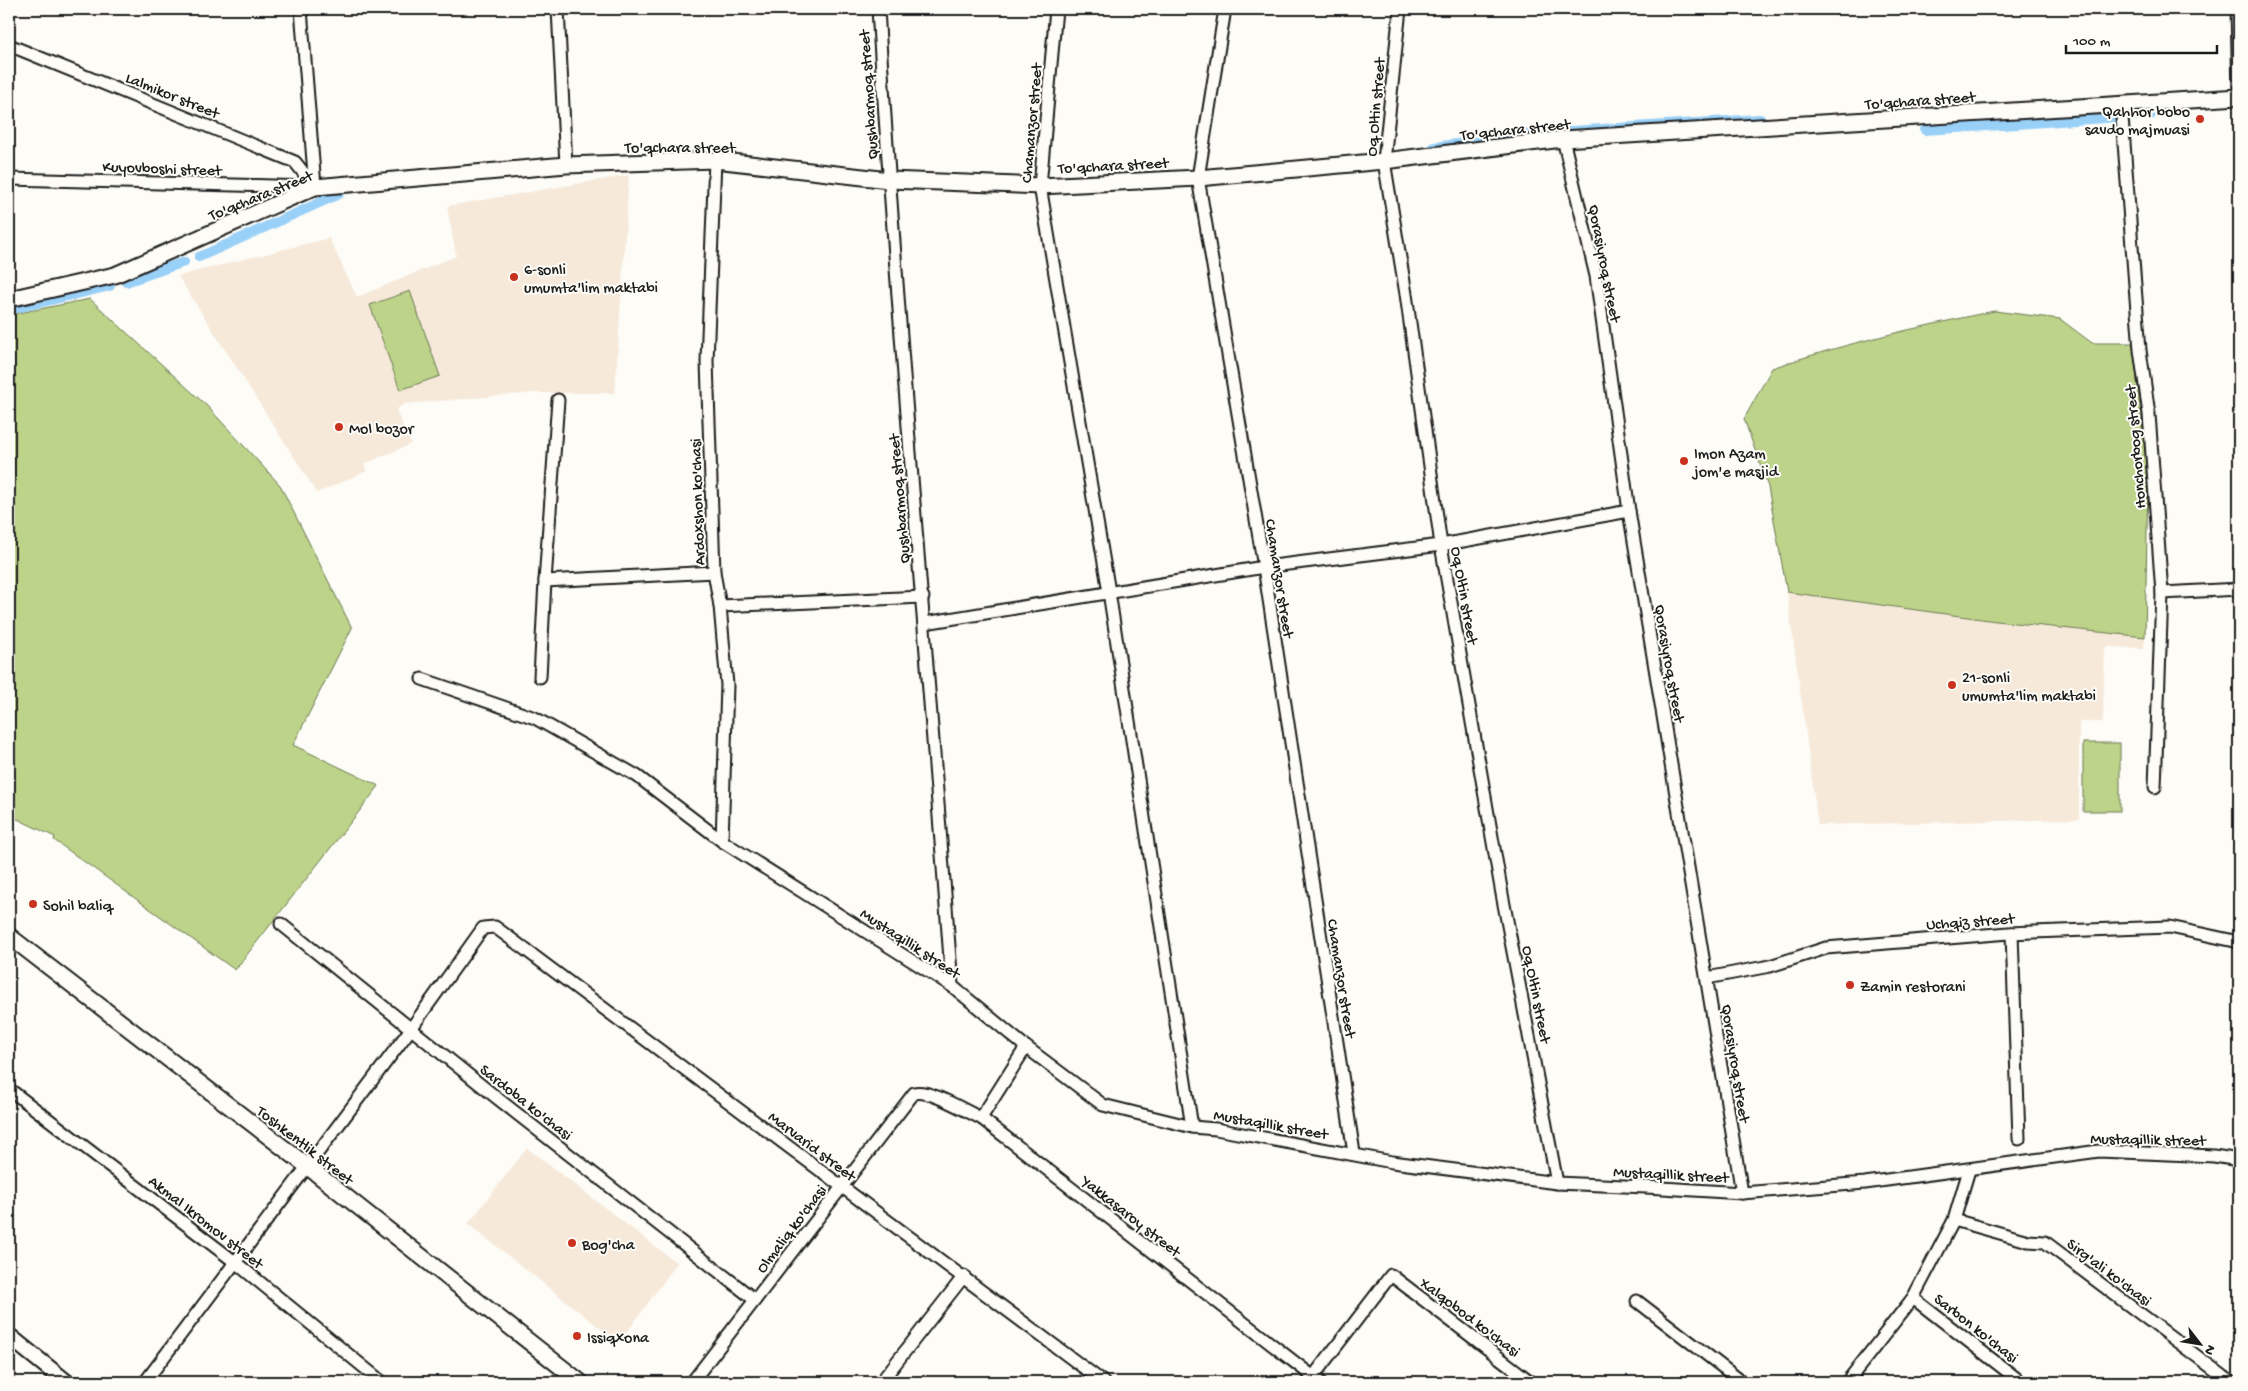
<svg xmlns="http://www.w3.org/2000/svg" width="2248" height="1391" font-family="'Gochi Hand',sans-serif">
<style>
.built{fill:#f6e9da}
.green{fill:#bcd389;stroke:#6c7852}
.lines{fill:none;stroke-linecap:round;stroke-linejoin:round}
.canal{stroke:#99d0f8;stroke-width:10}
.street-casing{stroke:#1c1c1c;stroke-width:15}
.secondary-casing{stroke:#1c1c1c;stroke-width:19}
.street{stroke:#fdfcf7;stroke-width:11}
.secondary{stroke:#fdfcf7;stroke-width:15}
.poi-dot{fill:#c8321e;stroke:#fdfcf7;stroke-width:2}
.labels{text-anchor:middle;stroke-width:4;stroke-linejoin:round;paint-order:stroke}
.street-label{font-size:16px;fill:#1c1c1c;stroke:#fdfcf7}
.poi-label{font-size:16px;fill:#1c1c1c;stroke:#fdfcf7;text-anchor:start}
</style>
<rect width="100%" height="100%" fill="#fdfcf7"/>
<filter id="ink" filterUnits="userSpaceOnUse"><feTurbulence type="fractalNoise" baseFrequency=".02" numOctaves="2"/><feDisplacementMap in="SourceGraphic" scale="10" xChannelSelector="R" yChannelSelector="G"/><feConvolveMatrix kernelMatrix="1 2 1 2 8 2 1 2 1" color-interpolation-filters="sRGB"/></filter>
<g filter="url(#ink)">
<g class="built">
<path d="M629 175 615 393H534L404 404 396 410 411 444 364 464 367 471 317 493 178 276 329 238 357 297 456 256 447 206Z"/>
<path d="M1787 592 1996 621 2145 637 2144 648 2105 647 2103 722H2079V819L1818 825Z"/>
<path d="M527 1148 677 1263 619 1343 468 1224Z"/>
</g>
<g class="green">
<path d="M410 291 440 376 400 390 370 305Z"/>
<path d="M90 299 206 405 280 485 352 628 293 745 379 786 235 970 54 840 55 837 9 815V315Z"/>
<path d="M1994 311 2060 319 2092 343H2133L2148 480 2145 637 1996 621 1787 592 1768 487 1744 419 1772 368C1845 343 1919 327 1994 311Z"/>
<rect x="2083" y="743" width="37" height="68"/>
</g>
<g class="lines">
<g class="canal">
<path d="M1925 130 2151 115"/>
<path d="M1434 147 1540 133 1760 119"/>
<path d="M199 257 339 194"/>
<path d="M126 282 184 262"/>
<path d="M9 310 110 286"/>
</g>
<defs>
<g id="street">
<path d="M301 9 315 187"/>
<path d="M558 9 566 165"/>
<path d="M878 9C898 335 928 660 952 986"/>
<path d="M1056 9 1040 186 1109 592 1192 1127"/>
<path d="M1225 9 1198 178 1264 567 1354 1153"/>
<path d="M1400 9 1384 161 1406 294 1441 545 1502 894 1557 1183"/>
<path d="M2237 9 2239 97"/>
<path d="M9 45 295 162 315 187"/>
<path d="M2121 104 2140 350 2149 414 2162 593 2155 787"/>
<path d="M1563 139 1596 276 1629 511 1742 1193"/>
<path d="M715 160 707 361 714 572 720 606 727 685 722 841"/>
<path d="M9 179 310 187"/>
<path d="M545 581 714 572"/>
<path d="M2162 593 2239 589"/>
<path d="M720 606 923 597"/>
<path d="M925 623 1264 567 1441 545 1629 511"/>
<path d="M540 677 545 581 558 400"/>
<path d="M422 679 535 718 637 776 722 841 952 986 1026 1047 1103 1105 1192 1127 1216 1129 1392 1162 1557 1183 1646 1187 1742 1193 1865 1183 2099 1151 2214 1156 2239 1160"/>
<path d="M281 924 497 1098 755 1300"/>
<path d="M2012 933 2019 1139"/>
<path d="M1707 978 1770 966 1826 948 2009 933 2170 927 2239 942"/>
<path d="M9 1089 235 1262 382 1382"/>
<path d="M981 1118 1026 1047"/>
<path d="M1954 1220 2028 1241 2045 1242 2231 1382"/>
<path d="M1913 1298 2021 1382"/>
<path d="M1637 1301 1742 1382"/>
<path d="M145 1382 410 1030 483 928 495 927 1103 1382"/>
<path d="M692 1382 914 1093C930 1089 965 1111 981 1118L1320 1382"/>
<path d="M881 1382 964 1276"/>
<path d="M1309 1382 1391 1275 1531 1382"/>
<path d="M1847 1382 1913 1298 1954 1220 1969 1170"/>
</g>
<g id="secondary">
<path d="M9 299 115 275 315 187 566 165 715 160 889 180 1040 186 1198 178 1384 161 1563 139 2239 97"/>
<path d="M9 936 307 1166 580 1382"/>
<path d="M9 1336 66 1382"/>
</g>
</defs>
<use href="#street" class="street-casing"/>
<use href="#secondary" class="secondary-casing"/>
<use href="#street" class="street"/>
<use href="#secondary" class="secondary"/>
</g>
</g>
<g class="poi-dot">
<circle cx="2200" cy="119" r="5"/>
<circle cx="514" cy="277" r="5"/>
<circle cx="339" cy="427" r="5"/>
<circle cx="1684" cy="461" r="5"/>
<circle cx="1952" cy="685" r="5"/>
<circle cx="33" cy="904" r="5"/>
<circle cx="1850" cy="985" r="5"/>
<circle cx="572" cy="1243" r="5"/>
<circle cx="577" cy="1336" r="5"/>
</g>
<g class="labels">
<g class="street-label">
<text transform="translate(173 94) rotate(22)" y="6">Lalmikor street</text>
<text transform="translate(867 95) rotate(-94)" y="6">Qushbarmoq street</text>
<text transform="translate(1920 99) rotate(-4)" y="6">To'qchara street</text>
<text transform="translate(1374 107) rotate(-85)" y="6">Oq Oltin street</text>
<text transform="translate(1030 123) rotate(-85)" y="6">Chamanzor street</text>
<text transform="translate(1515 128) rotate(-6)" y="6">To'qchara street</text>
<text x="680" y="152">To'qchara street</text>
<text transform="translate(1113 164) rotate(-3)" y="6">To'qchara street</text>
<text transform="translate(162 167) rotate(2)" y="6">Kuyovboshi street</text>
<text transform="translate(260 194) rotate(-22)" y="6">To'qchara street</text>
<text transform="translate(1606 263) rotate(79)" y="6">Qorasiyroq street</text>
<text transform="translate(2134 447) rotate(-95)" y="6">Honchorbog street</text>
<text transform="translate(898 499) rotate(-95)" y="6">Qushbarmoq street</text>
<text transform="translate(696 502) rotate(-92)" y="6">Ardoxshon ko'chasi</text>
<text transform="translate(1281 578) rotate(81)" y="6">Chamanzor street</text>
<text transform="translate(1466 595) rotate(80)" y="6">Oq Oltin street</text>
<text transform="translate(1671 663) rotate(80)" y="6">Qorasiyroq street</text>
<text transform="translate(1970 920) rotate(-4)" y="6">Uchqiz street</text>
<text transform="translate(911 942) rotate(33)" y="6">Mustaqillik street</text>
<text transform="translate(1343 978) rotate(81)" y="6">Chamanzor street</text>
<text transform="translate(1538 994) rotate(79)" y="6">Oq Oltin street</text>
<text transform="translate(1737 1063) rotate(81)" y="6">Qorasiyroq street</text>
<text transform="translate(527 1101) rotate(38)" y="6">Sardoba ko'chasi</text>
<text transform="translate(1271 1123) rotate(10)" y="6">Mustaqillik street</text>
<text transform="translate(2148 1138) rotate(1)" y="6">Mustaqillik street</text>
<text transform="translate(306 1144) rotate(38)" y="6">Toshkentlik street</text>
<text transform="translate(813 1145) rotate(37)" y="6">Marvarid street</text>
<text transform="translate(1671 1173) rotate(3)" y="6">Mustaqillik street</text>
<text transform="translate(1132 1215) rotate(38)" y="6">Yakkasaroy street</text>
<text transform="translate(207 1221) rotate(38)" y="6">Akmal Ikromov street</text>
<text transform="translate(790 1228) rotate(-53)" y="6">Olmaliq ko'chasi</text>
<text transform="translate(2110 1271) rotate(37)" y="6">Sirg'ali ko'chasi</text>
<text transform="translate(1471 1316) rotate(37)" y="6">Xalqobod ko'chasi</text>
<text transform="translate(1977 1327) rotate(38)" y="6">Sarbon ko'chasi</text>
</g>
<g class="poi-label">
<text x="2190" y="116" text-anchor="end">Qahhor bobo<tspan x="2190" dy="18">savdo majmuasi</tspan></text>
<text x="524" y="274">6-sonli<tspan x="524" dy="18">umumta'lim maktabi</tspan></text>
<text x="349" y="433">Mol bozor</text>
<text x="1694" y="458">Imon Azam<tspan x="1694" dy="18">jom'e masjid</tspan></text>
<text x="1962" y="682">21-sonli<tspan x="1962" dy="18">umumta'lim maktabi</tspan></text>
<text x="43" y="910">Sohil baliq</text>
<text x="1860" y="991">Zamin restorani</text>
<text x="582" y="1249">Bog'cha</text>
<text x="587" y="1342">Issiqxona</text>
</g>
</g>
<rect width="2248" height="1391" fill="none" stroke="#fdfcf7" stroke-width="30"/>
<rect x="15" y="15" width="2218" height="1361" fill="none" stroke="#1c1c1c" stroke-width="2" filter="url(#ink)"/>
<g transform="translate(2200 1344) rotate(121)" stroke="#fdfcf7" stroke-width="4" paint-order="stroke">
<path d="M0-4L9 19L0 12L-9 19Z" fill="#1c1c1c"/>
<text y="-8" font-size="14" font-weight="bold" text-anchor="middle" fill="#1c1c1c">N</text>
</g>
<path d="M2066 45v8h151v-8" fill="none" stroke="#1c1c1c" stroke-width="2.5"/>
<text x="2073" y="45" font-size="15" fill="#1c1c1c" stroke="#fdfcf7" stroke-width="4" paint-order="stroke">100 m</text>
</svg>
